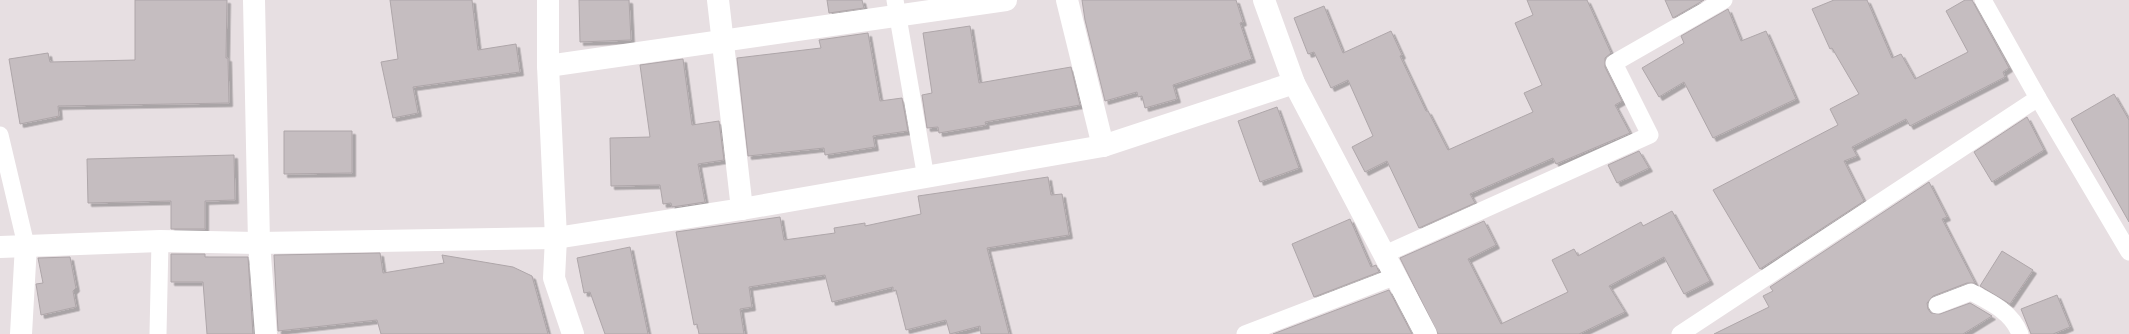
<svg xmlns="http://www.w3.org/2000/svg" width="2129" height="334" font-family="Cabin,sans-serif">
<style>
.building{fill:#c5bdc0;stroke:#aea6a9;filter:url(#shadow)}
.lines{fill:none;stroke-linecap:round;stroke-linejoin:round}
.service{stroke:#fff;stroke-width:17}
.minor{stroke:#fff;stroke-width:22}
</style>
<defs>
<filter id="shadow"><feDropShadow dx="3.5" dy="3.5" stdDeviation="0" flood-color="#0004"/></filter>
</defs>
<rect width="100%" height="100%" fill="#e7dfe2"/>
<g class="building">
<path d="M135 0H227L226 58H228L229 103 58 106 59 116 20 124 9 59 48 53 50 62 135 60Z"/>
<path d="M390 0H472L478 50 516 44 520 72 413 87 418 113 393 118 381 62 398 59Z"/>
<path d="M579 0H629L631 40 580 42Z"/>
<path d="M827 0H862L864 8 829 13Z"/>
<path d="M1082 0H1236L1243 22 1240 23 1252 59 1173 85 1177 99 1145 108 1142 96 1138 97 1137 92 1105 101 1085 20Z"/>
<path d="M1527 0H1587L1611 53 1605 58V67L1622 101 1615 105 1630 133 1556 164 1553 158 1470 194 1475 203 1419 228 1387 161 1365 172 1352 147 1373 136 1348 80 1331 88 1314 52 1308 54 1294 18 1324 6 1343 53 1391 31 1402 55 1400 56 1426 111H1428L1448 150 1533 112 1524 93 1542 85 1515 23 1533 15Z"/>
<path d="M1665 0H1704L1673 18Z"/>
<path d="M1834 0H1867L1892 58 1901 54 1915 79 1968 52 1946 11 1965 0H1972L2009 68 2003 72 2005 77 1910 126 1906 119 1852 147 1857 156 1844 161 1864 201 1760 269 1713 190 1838 125 1830 109 1859 94 1832 48 1830 49 1812 9Z"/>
<path d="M1728 9 1741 41 1766 31 1796 99 1713 138 1684 82 1659 97 1642 68 1684 43 1681 36Z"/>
<path d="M970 26 979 83 1071 67 1080 105 985 122 986 125 939 133 938 127 927 128 922 95 932 93 923 33Z"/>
<path d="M868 33 880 101 902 98 908 131 873 136 875 147 825 155 824 148 748 156 737 58 821 48 819 40Z"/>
<path d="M683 59 692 125 719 121 724 160 698 164 705 202 672 207 671 203 663 204 660 185 611 186 610 138 650 137 640 65Z"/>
<path d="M2114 94 2129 120V222L2071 119Z"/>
<path d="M1277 107 1299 168 1260 182 1238 121Z"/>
<path d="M2027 117 2044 150 1992 182 1974 152Z"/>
<path d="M284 131H352V173L284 174Z"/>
<path d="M1639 151 1649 168 1617 183 1608 165Z"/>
<path d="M234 155 235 200 205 201V229H171V201L88 203 87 159Z"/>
<path d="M1048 177 1051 195 1062 194 1069 235 987 248 1009 334H981L980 326 950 334 946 320 906 330 896 290 893 291V287L832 302 825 275 749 287 752 307 740 309 744 334H699L697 324 694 325 676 232 780 217 784 240 835 233 834 228 865 223V226L921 214 918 196Z"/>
<path d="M1929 182 1947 217 1942 219 1975 283H1967L1933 296 1927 303 1928 309 1931 313 1940 314 1970 303 1992 316 1963 334H1714L1769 307 1763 296 1773 291 1770 287Z"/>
<path d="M1672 211 1710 281 1684 294 1664 257 1609 286 1625 312 1579 334H1438L1400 258 1484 221 1496 245 1468 259 1501 324 1568 292 1552 260 1574 249 1578 256 1641 222 1643 226Z"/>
<path d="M1350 219 1371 267 1376 265 1379 272 1314 297 1292 244Z"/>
<path d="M630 247 648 334H605L590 292 584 293 577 258Z"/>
<path d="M2002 251 2033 270 2010 304 1980 286Z"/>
<path d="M380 253 383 273 444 263 442 255 513 267 532 276 548 334H381L377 320 278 331 274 255Z"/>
<path d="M171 254H205V257H248L253 334H207L203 282H171Z"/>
<path d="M70 257 76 288 73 291 76 307 41 315 36 284 43 283 38 258Z"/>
<path d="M1389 290 1412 334H1273Z"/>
<path d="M2057 295 2070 327 2053 334H2031L2021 309Z"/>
</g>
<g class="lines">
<g class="service">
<path d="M895 0 926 178"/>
<path d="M1983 0 2038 98 2129 252"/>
<path d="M0 135 26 245"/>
<path d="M1385 254 1650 135 1614 63 1724 0"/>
<path d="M1937 305 1971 292C1990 302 2012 312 2020 334"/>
<path d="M158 334 160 241"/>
<path d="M1245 334 1396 276"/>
<path d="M1680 334 2038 98"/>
</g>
<g class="minor">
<path d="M254 0 259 243 266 334"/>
<path d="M548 0V66L556 238 554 278 573 334"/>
<path d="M718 0 742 209"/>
<path d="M1067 0 1103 146"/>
<path d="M1264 0 1294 83 1426 334"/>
<path d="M548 66 1006 0"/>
<path d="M0 247 160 241 259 243 556 238 742 209 1103 146 1294 83"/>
<path d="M21 334 26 245"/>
</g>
</g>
</svg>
